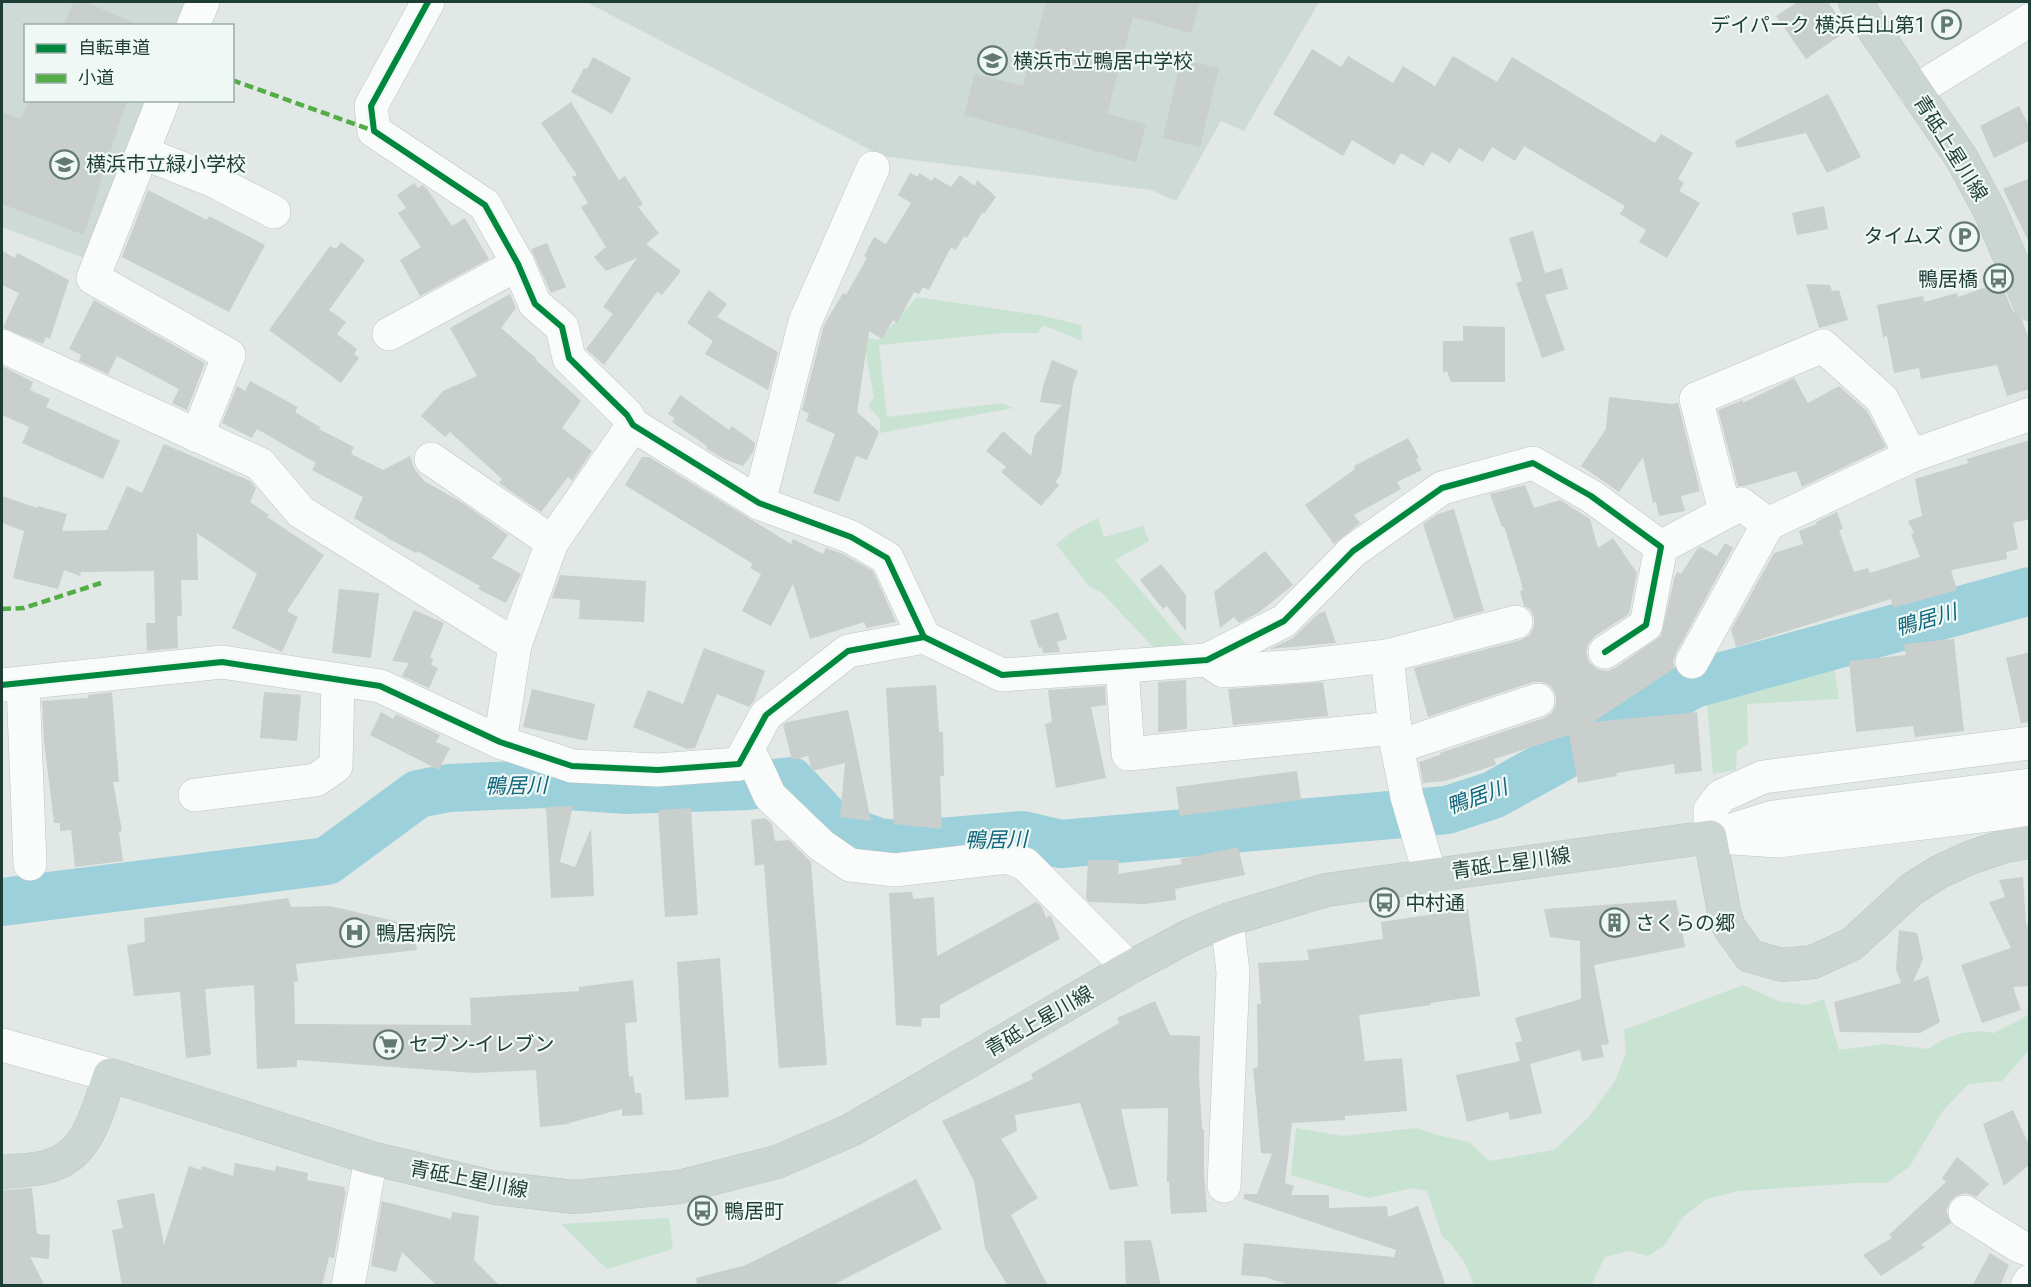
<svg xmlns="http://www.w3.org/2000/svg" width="2031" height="1287" font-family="Roboto,'Noto Sans JP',sans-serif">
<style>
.built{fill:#cedad5}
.green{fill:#c8e3d2}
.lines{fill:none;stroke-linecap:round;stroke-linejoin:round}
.river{stroke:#9cd0db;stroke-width:48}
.building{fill:#c8cfcc}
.minor-casing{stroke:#bec5c2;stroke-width:34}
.major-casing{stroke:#bbc5c2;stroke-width:34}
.minor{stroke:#fafcfb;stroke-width:33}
.major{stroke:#cbd5d2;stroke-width:33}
.quiet{stroke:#52ad45;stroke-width:4.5;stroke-dasharray:9 4.5;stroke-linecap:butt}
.cycleway-casing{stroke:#eff8f4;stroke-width:10}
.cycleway{stroke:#00873e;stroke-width:6}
.labels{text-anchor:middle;stroke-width:4.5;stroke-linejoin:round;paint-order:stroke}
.poi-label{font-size:20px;fill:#1e3d36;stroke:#eff8f4;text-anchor:start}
.street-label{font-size:20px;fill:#1e3d36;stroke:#eff8f4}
.water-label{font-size:21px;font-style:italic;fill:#12677e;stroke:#eff8f4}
</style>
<rect width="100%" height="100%" fill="#e1e8e5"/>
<g class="built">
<path d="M2 2H192L182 25 26 26V100L153 101 90 260 2 227Z"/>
<path d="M586 2H1319L1244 131 1221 121 1176 201 1151 190 882 156Z"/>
</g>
<g class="green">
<path d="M917 297 1044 316 1081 325 1082 341 1043 325 1038 333H1003L879 345 887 417 1002 403 1013 408 880 433V419L868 406 874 397 866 354 855 342 856 337 879 340Z"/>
<path d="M1098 518 1104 537 1143 526 1149 541 1115 560 1188 647 1156 650 1102 593 1088 585 1056 544 1076 529Z"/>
<path d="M1832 656 1839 699 1747 704 1748 744 1737 751 1736 770 1713 774 1706 690Z"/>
<path d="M1743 985 1778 1001 1806 1005 1824 999 1839 1050 1885 1044 1928 1049 1942 1040 1962 1033 1980 1031 1994 1033 2027 1016 2029 996V1050L2002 1081 1968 1084 1942 1112 1910 1166 1887 1183H1857L1739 1191 1706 1199 1682 1218 1664 1246 1648 1256 1629 1251 1605 1257 1591 1285H1474L1465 1263 1450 1243 1442 1236 1427 1191 1412 1188 1369 1198 1291 1175 1296 1128 1343 1136 1417 1128 1437 1135 1469 1142 1489 1161 1554 1150 1588 1118 1615 1081 1626 1053 1624 1030Z"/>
<path d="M669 1218 673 1249 607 1269 561 1224Z"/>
</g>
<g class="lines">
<path class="river" d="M2 902 327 861 418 794 449 788 541 784 626 790 747 786 791 781 832 825 879 842 905 845 1022 835 1061 844 1447 810 1493 795 1694 684 2030 591"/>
</g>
<g class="building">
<path d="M74 2H85L142 26H63Z"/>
<path d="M1046 2H1200L1191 33 1133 17 1107 114 1146 124 1136 162 964 115 975 74 1023 86Z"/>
<path d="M1797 2H1828L1848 30 1806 59 1776 16Z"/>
<path d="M1312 49 1341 67 1348 56 1393 83 1403 66 1435 86 1453 56 1497 82 1512 57 1655 143 1661 134 1693 153 1678 179 1684 183 1679 191 1700 203 1667 258 1639 242 1646 230 1620 214 1625 206 1524 146 1515 161 1492 147 1483 162 1459 148 1450 163 1432 152 1423 166 1401 153 1394 165 1352 140 1343 156 1273 114Z"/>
<path d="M593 57 631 78 612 114 571 92 584 68 587 69Z"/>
<path d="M1181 59 1219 68 1200 147 1163 138Z"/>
<path d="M1828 94 1861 157 1827 173 1806 133 1737 148 1735 141Z"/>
<path d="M29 100H127L84 235 2 204V112L21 119Z"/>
<path d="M571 102 619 180 625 176 643 204 638 207 659 233 646 244 681 271 662 295 657 292 604 365 586 349 613 314 603 307 637 258 606 271 594 257 606 247 581 207 588 203 572 177 577 175 541 123Z"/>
<path d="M2019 106 2030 128V140L1994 158 1980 126Z"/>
<path d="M910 173 918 177 919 173 932 181 934 177 951 187 960 175 975 186 977 180 996 197 984 214 982 213 967 238 964 236 956 250 951 247 929 290 923 287 919 294 914 292 897 323 893 320 882 339 869 331 857 412 879 432 867 460 856 456 839 502 813 493 835 434 806 421 809 414 802 410 824 325 843 293 846 295 867 258 864 256 874 237 886 244 900 221 911 203 898 195Z"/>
<path d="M2030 178V244L2003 189Z"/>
<path d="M414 183 418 188 422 185 427 189 452 226 465 218 489 259 420 296 400 260 421 247 398 213 406 208 397 195Z"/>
<path d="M148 190 207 220 209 216 265 245 229 312 122 257Z"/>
<path d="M1824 206 1828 229 1797 235 1792 213Z"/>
<path d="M1533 231 1545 273 1562 268 1568 289 1545 295 1565 350 1542 358 1516 283 1522 281 1509 238Z"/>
<path d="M341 242 365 260 329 310 346 322 337 334 357 349 354 354 359 358 341 383 269 330 330 246 336 249Z"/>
<path d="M547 243 566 287 551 293 531 249Z"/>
<path d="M2 251 15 258 17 253 69 280 50 339 46 337 43 344 3 328 19 293 2 285Z"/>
<path d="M2000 282 2013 311 2022 320 2030 342V389L2007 396 1997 365 1921 379 1919 368 1894 373 1887 336 1883 337 1877 305 1923 296 1924 302 1957 293 1958 297Z"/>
<path d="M1806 284 1830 285 1832 291 1839 290 1848 320 1819 328Z"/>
<path d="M709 290 727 304 717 317 778 352 768 390 705 354 713 341 687 323Z"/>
<path d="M510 294 516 308 501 328 537 359 536 360 581 401 562 428 592 451 572 481 568 477 541 512 499 483 502 479 450 432 445 437 421 416 443 391 477 376 450 328Z"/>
<path d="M94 300 205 363 187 410 172 403 179 389 117 356 108 374 79 361 81 355 69 349Z"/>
<path d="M1463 326 1505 327V382H1451L1447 371 1443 373V341H1463Z"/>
<path d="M1052 360 1078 371 1073 384 1061 474 1055 482 1059 485 1041 506 1001 472 1006 467 986 451 1003 431 1031 456 1035 435 1062 405 1040 402 1043 386Z"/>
<path d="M2 366 33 382 30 390 50 399 46 407 120 441 103 479 22 443 29 427 2 415Z"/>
<path d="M1794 378 1808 403 1839 386 1867 411 1886 447 1802 487 1796 471 1745 486H1738L1718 410 1743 400V403Z"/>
<path d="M250 381 298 407 295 412 320 427 319 429 354 447 351 454 383 470 410 456 414 468 424 481 463 503 508 535 492 558 521 574 506 603 478 589 480 586 417 551 416 553 387 538V537L354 518 363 497 312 470 316 463 257 429 252 438 222 423 237 386 245 391Z"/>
<path d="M680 395 729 430 732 426 755 443 753 452 743 466 724 459 706 448 707 446 672 422 675 418 668 414Z"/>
<path d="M1609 397 1672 404 1678 403 1700 491 1681 496 1685 511 1659 516 1656 502 1653 503 1643 457 1619 492 1581 466 1606 429Z"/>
<path d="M1408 438 1419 458 1416 459 1422 470 1397 482 1401 489 1354 515 1360 523 1334 544 1305 505 1355 469 1354 466Z"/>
<path d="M2030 440V519L2013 523 2018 549 2006 552 2007 559 1951 570 1957 590 1893 608 1891 599 1736 647 1731 630 1774 553 1803 544 1799 531 1817 524 1816 522 1837 512 1843 529 1839 530 1854 572 1868 568 1870 573 1920 557 1911 534 1914 533 1908 521 1922 516 1915 479 1968 463 1967 459Z"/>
<path d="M164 444 250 481 256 488 250 502 269 515 267 517 324 555 287 611 298 617 282 652 232 628 257 574 197 533 198 580H181L182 616H177L178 648 147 651 146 623H155L154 571 81 572 80 576 64 570 58 589 13 578 24 531 2 523V496L37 508 38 506 67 514 62 531 107 530 127 486 142 493Z"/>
<path d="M642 457H649L791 544 793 539 823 554 826 548 843 554 873 571 896 622 867 628 864 622 810 639 793 584 771 626 742 611 761 574 750 568 753 564 625 485Z"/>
<path d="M1525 485 1534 508 1560 500 1590 519 1598 548 1613 538 1637 573 1629 614 1595 636 1588 644 1586 653 1589 662 1597 669 1607 671 1615 668 1661 636 1675 576 1678 572 1681 574 1697 549 1701 547 1717 556 1725 543 1733 548 1676 653 1673 662 1675 668 1593 722 1697 712 1702 771 1675 774 1674 764 1616 773 1617 776 1578 783 1569 735 1494 759 1496 765 1445 781 1423 783 1419 762 1440 755V753L1544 718 1552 713 1556 704V695L1551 686 1542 682H1533L1428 717 1414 668 1521 640 1530 635 1534 626V617L1530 609 1524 606 1520 591 1523 590 1519 575 1504 526 1502 527 1490 494Z"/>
<path d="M1454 509 1484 611 1454 619 1423 524 1438 514Z"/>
<path d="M1265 551 1293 585 1258 613 1239 623 1234 617 1220 628 1214 592Z"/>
<path d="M1161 564 1186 595V631L1167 606 1163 609 1140 580Z"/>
<path d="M560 575 646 581 644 622 579 619 580 600 552 598Z"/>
<path d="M339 589 379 593 371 658 332 653Z"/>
<path d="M414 610 444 623 430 657 433 659 431 665 438 668 429 688 402 676 409 663 392 661Z"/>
<path d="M1325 611 1336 643 1270 649 1293 638 1318 614Z"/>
<path d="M1058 612 1067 639 1057 642 1060 652 1043 653 1042 647 1039 648 1030 621Z"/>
<path d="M1954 639 1964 731 1915 737 1913 726 1856 732 1849 661 1906 655 1904 644Z"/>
<path d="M704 648 765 671 754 701 749 707 717 694 695 748 687 749 633 727 648 690 683 704Z"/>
<path d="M2030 652V722L2021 723 2006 658Z"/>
<path d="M1186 680 1187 729 1158 732V682Z"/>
<path d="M1323 682 1328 716 1233 725 1228 689Z"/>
<path d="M936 685 939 732H943L944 776H940L942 829 894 824 886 688Z"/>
<path d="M1105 686 1106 705 1091 707 1106 778 1056 788 1045 724 1052 722 1048 690Z"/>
<path d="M532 689 595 704 587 741 523 727Z"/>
<path d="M112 692 119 782H113L122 831 119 832 123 861 75 867 71 830 60 831V823H54L44 741 42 701 88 698V695Z"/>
<path d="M264 692 301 695 297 741 260 738Z"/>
<path d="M848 710 853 733 871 821 840 817 845 763 812 771 808 756 792 760 783 725 787 722Z"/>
<path d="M381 712 393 719 396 714 440 735 436 742 450 748 439 770 370 735Z"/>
<path d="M1297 771 1301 800 1180 816 1176 787Z"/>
<path d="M573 806 560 862 575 867 591 828 594 896 551 898 546 807Z"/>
<path d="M691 808 698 915 665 917 658 810Z"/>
<path d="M765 818 772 824 775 841 789 840 811 862 827 1065 779 1068 764 864 755 866 751 820Z"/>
<path d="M1238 847 1245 875 1175 889 1176 900 1145 904 1089 902 1086 899 1088 860H1119L1118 874 1182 864 1180 859Z"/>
<path d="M2023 877 2026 925 2030 924V986L2013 987 2021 1010 1982 1023 1961 965 2011 948 1989 902 2005 897 1999 880Z"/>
<path d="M912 892 913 899 934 897 937 956 1036 902 1042 907 1046 918 1050 915 1052 918 1060 939 940 1005V1018H922L921 1027 896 1025 889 893Z"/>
<path d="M288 898 291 907 330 906 412 925 417 950 296 964 298 981 294 982 295 1024 471 1025 470 998 579 991V987L633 980 637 1022 625 1023 629 1077 633 1076 635 1093H641L643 1115 622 1116V1109L569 1123V1124L540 1127 536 1070 475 1073 297 1060V1067L257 1069 254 985 205 989 211 1055 186 1058 180 992 134 996 127 945 145 942 144 918Z"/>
<path d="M1676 900 1685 947 1594 965 1609 1044 1601 1045 1604 1057 1582 1061 1580 1050 1530 1064 1542 1113 1510 1120 1508 1112 1467 1122 1456 1075 1520 1061 1515 1043 1522 1041 1515 1018 1581 999 1580 941 1550 937 1544 909Z"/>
<path d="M1468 909 1480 996 1430 1003 1431 1005 1359 1015 1365 1061 1402 1058 1407 1111 1345 1116V1120L1292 1123 1285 1183 1294 1186 1291 1195H1329V1208L1387 1206 1388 1217 1418 1206 1446 1286H1292L1265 1277 1241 1275 1244 1243 1394 1257 1396 1250 1244 1199V1194H1257L1272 1154 1261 1153 1253 1068 1258 1067 1257 1004H1261L1258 963 1309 960 1307 950 1383 939 1381 922Z"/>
<path d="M1899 930 1917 933 1923 959 1913 982 1928 976 1940 1022 1920 1033 1840 1032 1834 1002 1901 983 1896 969Z"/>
<path d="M720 958 729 1097 685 1100 677 962Z"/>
<path d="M1155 1001 1170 1035 1200 1036 1199 1077 1202 1129H1204V1172L1207 1212 1171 1214 1169 1182H1167L1168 1108 1121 1109 1138 1186 1110 1190 1080 1103 1015 1115 1017 1131 1001 1139 1038 1198 1011 1215 1048 1286H1008L985 1248 974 1181 942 1121 1033 1079 1031 1074 1119 1023 1117 1018Z"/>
<path d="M2013 1110 2030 1147V1164L2004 1186 1983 1124Z"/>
<path d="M1957 1157 1989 1184 1976 1197 1966 1193 1956 1196 1950 1202 1946 1211 1951 1223 1921 1245 1925 1247 1881 1276 1863 1255 1892 1238 1889 1235 1946 1182 1942 1178Z"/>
<path d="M235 1163 275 1171 276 1166 308 1173 307 1180 345 1187 344 1190 346 1191 334 1258 329 1257 322 1286H122L112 1230 123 1228 117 1200 154 1193 164 1245 189 1166 201 1170 202 1166 233 1176Z"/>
<path d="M916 1179 942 1229 831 1286H697L696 1278 746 1265Z"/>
<path d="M32 1188 37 1234 50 1235 49 1259 30 1257 45 1286H2V1190Z"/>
<path d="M382 1201 451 1219 452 1212 479 1216 474 1260 500 1286H437L402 1252 396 1272 371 1266Z"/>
<path d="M1151 1240 1161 1286H1126L1124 1241Z"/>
<path d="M1990 1253 2009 1265 2000 1286H1972Z"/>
</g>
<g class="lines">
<defs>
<g id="minor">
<path d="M428 2 371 106 374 131 485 205 518 264 535 304 562 327 569 358 627 415 633 425 759 503 851 537 887 558 924 637 1002 675 1207 660 1284 621 1353 551 1442 488 1533 463 1591 496 1661 547 1646 625 1605 652"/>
<path d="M193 26 203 2"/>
<path d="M1915 91 2030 20"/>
<path d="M163 100 93 278 229 355 197 436"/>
<path d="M143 153 214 181 274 212"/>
<path d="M389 334 518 264"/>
<path d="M2 346 260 464 301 512 515 645"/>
<path d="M431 459 552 542"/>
<path d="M759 503 805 322 873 168"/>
<path d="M1725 511 1696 399 1823 346 1882 399 1911 456"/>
<path d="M1661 547 1741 504 1768 524 1911 456 2030 414"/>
<path d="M1207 660 1223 671 1301 666 1387 656"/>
<path d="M1692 662 1768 524"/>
<path d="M1122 666 1128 754 1394 728"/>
<path d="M23 684 30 864"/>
<path d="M2 685 222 662 380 686 500 742 572 766 658 770 739 764 766 715 848 651 924 637"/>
<path d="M500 742 515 645 552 542 633 425"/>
<path d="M1397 747 1538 700"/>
<path d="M739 764 754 761 770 796 821 845 850 865 895 870 1007 857 1025 864 1129 968"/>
<path d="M195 795 316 780 336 766 338 680"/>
<path d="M1710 837V810L1721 796 1763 777 2030 743"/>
<path d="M1710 837 1773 817 2030 785"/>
<path d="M1733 838 1777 841 2030 810"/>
<path d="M1430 875 1407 797 1397 747 1387 656 1516 622"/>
<path d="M2 1045 110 1075"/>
<path d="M1224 1186 1233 972 1227 920"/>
<path d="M1965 1212 2019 1246 2030 1250"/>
<path d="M348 1286 371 1158"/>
<path d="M2027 1286 2030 1281"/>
</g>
<g id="major">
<path d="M1855 2 1962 159 1990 211 2030 304"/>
<path d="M2 1172C18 1170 37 1171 52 1165 90 1153 98 1108 110 1075L371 1158 496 1188 574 1197 679 1187 777 1162 851 1130 1129 968 1189 936 1227 920 1326 890 1710 837 1724 911 1729 927 1750 956 1782 965 1813 962 1852 944 1912 889 1939 872 1969 858 2005 846 2030 842"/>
</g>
</defs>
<use href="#minor" class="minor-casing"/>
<use href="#major" class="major-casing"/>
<use href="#minor" class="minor"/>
<use href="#major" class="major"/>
<g class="quiet">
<path d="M232 80 374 131"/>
<path d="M2 609 24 608 101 583"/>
</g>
<defs>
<g id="cycleway">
<path d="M428 2 371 106 374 131 485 205 518 264 535 304 562 327 569 358 627 415 633 425 759 503 851 537 887 558 924 637 1002 675 1207 660 1284 621 1353 551 1442 488 1533 463 1591 496 1661 547 1646 625 1605 652"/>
<path d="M2 685 222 662 380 686 500 742 572 766 658 770 739 764 766 715 848 651 924 637"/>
</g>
</defs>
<use href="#cycleway" class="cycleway-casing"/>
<use href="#cycleway" class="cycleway"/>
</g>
<defs>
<symbol id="parking-ring" viewBox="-11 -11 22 22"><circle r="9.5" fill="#eff8f4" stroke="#627973" stroke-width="1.5"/><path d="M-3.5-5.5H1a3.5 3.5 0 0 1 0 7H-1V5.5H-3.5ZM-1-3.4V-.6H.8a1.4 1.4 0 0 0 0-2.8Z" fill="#627973"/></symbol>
<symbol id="school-ring" viewBox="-11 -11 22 22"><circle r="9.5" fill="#eff8f4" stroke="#627973" stroke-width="1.5"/><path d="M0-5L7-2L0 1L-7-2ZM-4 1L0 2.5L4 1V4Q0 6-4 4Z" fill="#627973"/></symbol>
<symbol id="bus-ring" viewBox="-11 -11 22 22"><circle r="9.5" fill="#eff8f4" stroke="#627973" stroke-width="1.5"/><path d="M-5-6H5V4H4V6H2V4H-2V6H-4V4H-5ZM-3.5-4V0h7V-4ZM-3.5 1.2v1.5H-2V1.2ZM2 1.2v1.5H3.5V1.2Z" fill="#627973"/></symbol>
<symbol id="building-ring" viewBox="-11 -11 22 22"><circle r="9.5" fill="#eff8f4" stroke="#627973" stroke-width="1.5"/><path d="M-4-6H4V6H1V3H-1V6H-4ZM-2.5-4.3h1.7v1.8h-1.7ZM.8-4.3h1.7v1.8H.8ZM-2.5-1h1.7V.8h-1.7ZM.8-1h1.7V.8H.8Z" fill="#627973"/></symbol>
<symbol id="hospital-ring" viewBox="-11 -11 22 22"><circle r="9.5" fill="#eff8f4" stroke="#627973" stroke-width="1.5"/><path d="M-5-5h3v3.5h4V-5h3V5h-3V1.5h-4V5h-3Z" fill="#627973"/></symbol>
<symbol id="supermarket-ring" viewBox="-11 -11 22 22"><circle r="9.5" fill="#eff8f4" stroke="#627973" stroke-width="1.5"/><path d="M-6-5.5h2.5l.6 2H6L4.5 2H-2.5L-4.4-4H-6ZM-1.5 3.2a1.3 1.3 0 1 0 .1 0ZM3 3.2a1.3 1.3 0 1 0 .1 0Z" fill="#627973"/></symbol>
</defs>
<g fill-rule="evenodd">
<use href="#parking-ring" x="1930" y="8" width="33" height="33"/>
<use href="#school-ring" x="976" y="44" width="33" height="33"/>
<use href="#school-ring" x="48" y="148" width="33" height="33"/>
<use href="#parking-ring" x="1948" y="220" width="33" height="33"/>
<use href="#bus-ring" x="1982" y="262" width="33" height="33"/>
<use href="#bus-ring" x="1368" y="886" width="33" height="33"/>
<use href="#building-ring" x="1598" y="906" width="33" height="33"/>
<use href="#hospital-ring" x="338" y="916" width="33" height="33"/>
<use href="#supermarket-ring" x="372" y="1028" width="33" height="33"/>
<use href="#bus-ring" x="686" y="1194" width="33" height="33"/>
</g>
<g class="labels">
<g class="poi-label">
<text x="1926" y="32" text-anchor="end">デイパーク 横浜白山第1</text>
<text x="1013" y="68">横浜市立鴨居中学校</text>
<text x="86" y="171">横浜市立緑小学校</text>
<text x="1943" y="243" text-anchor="end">タイムズ</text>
<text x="1978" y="286" text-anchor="end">鴨居橋</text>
<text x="1405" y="910">中村通</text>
<text x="1635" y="930">さくらの郷</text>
<text x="376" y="940">鴨居病院</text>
<text x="409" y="1051">セブン-イレブン</text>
<text x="724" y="1218">鴨居町</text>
</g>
<g class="street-label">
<text transform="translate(1951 148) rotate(58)" y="7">青砥上星川線</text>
<text transform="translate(1511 863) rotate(-8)" y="7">青砥上星川線</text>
<text transform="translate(1039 1021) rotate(-30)" y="7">青砥上星川線</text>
<text transform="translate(469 1179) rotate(11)" y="7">青砥上星川線</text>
</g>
<g class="water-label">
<text transform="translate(1926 620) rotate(-16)" y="7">鴨居川</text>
<text transform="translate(516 786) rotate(-1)" y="7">鴨居川</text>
<text transform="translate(1477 797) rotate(-20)" y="7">鴨居川</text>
<text transform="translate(996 840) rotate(-1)" y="7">鴨居川</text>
</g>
</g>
<rect width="2031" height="1287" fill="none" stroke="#1e3d36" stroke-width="6"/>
<rect x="24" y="24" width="210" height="78" fill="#eff8f4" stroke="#9bada8" stroke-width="1.5"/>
<rect x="36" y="44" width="30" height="9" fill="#00873e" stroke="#9bada8" stroke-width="1.5"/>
<text x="78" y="54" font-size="18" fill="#1e3d36">自転車道</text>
<rect x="36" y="74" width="30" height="9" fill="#52ad45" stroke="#9bada8" stroke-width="1.5"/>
<text x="78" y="84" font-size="18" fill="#1e3d36">小道</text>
</svg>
